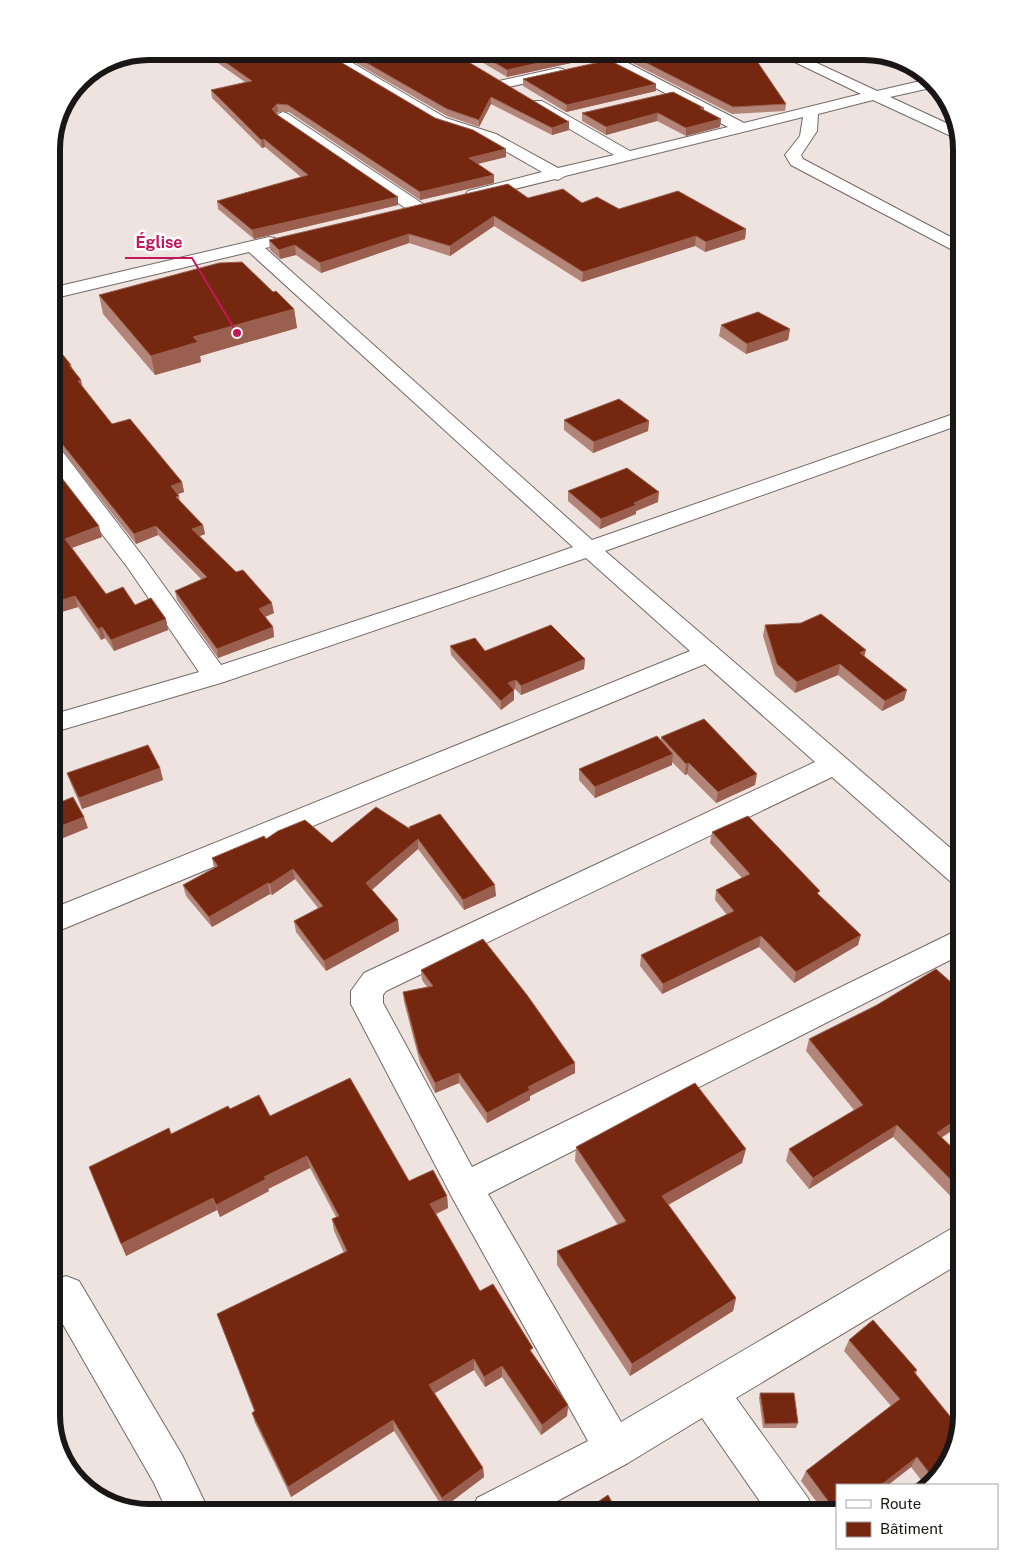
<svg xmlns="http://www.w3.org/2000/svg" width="1013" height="1564" font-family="'Public Sans',sans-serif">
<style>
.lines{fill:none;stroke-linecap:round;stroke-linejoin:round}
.street-casing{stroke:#746966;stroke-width:2}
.street{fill:#fff;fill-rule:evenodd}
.wall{fill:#b28578}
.shaded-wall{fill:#9a5f4e}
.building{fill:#76270f;stroke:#9a5f4e}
.rim{fill:none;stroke:#1a1615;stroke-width:6}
.leader{fill:none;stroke:#c2185b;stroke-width:2}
.callout-dot{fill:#c2185b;stroke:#fff;stroke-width:2}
.callout-label{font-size:16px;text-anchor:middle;font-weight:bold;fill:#c2185b;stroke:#fff;stroke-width:5;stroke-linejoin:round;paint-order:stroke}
</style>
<rect width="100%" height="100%" fill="#efe3e0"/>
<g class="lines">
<defs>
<g id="street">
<path d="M327 51 334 52 446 118 496 134 558 168 614 155 532 107 530 104 532 101H542L630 151 728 127 587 51H605L744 123 861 94 772 51H791L877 91 929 79 935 87 890 97 957 128 959 138 953 137 873 100 818 114 817 131 801 155 803 159 962 243V255L791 165 785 155 800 136 803 117 565 176 558 180 555 179 474 199 468 197 466 194 468 191 542 172 486 140 436 124 324 58 322 55Z"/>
<path d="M558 68 563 69 565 72 563 75 504 88 499 87 497 84 499 81Z"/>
<path d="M283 112 288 114 423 204 425 208 423 212H411L278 120 275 117 278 114Z"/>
<path d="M269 237 275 238 278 242 275 246 265 248 592 540 962 411V424L605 551 962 858V886L952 883 832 777 386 991 383 995V1003L472 1167 962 928V954L488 1194 621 1422 949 1230 962 1225V1262L736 1398 808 1498 814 1513H768L702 1418 628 1463 535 1513H472L477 1498 588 1441 453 1199 351 1004V991L364 973 815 762 705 664 51 934V909L690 651 586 558 224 682 51 733V715L199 672 128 568 51 467V446L59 447 144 558 221 665 459 587 573 547 249 252 51 299V288Z"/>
<path d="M66 1276 79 1281 182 1455 210 1513H168L154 1483 53 1307 51 1303 53 1281Z"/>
</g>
</defs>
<use href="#street" class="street-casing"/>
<use href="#street" class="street"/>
</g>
<g class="wall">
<path d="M335 51H450L569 130 552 135 491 104 479 127 447 116Z"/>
<path d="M463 51H594V58L507 77Z"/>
<path d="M609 51H750L786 104 785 111 732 114Z"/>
<path d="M211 52 270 56 322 52 435 118 506 157 477 164 494 175V183L420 200 289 112H278L276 114 398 197V205L254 239 218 209 217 201 301 177 265 147 262 148 212 98 211 90 245 82 212 59Z"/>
<path d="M523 79 656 84V91L566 112 523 86Z"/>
<path d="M704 108V110L721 119 720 127 686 136 657 121 606 135 582 121V113Z"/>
<path d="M528 198 582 203 619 209 746 229 745 239 705 252 695 246 582 282 494 226 450 256 409 243 321 273 296 255 280 259 270 250 269 240Z"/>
<path d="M273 292 294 309 297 328 200 356 201 362 155 375 103 314 99 295Z"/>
<path d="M721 325 790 329 788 340 746 354 719 336Z"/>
<path d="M51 340 71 365 73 369 83 387 112 424 182 482 184 492 177 494 179 496 180 502 203 525 205 534 200 536 274 613 265 617 273 627 274 637 218 658 177 600 175 591 202 580 158 535 136 544 51 436Z"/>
<path d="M564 420 649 421 648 431 593 453 564 430Z"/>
<path d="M51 464 102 537 72 548 106 594 135 605 166 619 168 630 114 651 105 638 101 640 78 607 55 614 51 607Z"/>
<path d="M568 491 658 502 636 511V514L600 529 568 501Z"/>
<path d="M962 622V643L953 637 956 626Z"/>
<path d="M765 625 864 656 904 700 882 711 838 675 795 693 775 675 763 636Z"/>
<path d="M450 646 485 651 585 659 584 669 521 695 515 689 513 690 514 700 501 710 451 655Z"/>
<path d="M661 737 755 785 716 803 687 774 685 775 672 762V765L595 798 579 780V769L661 741Z"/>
<path d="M160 768 163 780 82 809 71 784 67 773Z"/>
<path d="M376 807 496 896 464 910 418 849 372 890 398 920 399 931 326 971 296 932 294 921 318 908 295 879 272 895 270 894 212 927 186 896 183 885 214 868 212 858 266 839 332 843Z"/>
<path d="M712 832 819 895 858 945 794 983 759 947 662 994 640 966 641 955 727 915 715 900 716 890 742 878 710 843Z"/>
<path d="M421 970 575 1073 530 1096V1100L487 1123 459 1083 435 1093 420 1063 404 1002 403 992 427 987 422 980Z"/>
<path d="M809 1039 942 1138 962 1157V1208L893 1137 809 1189 786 1161 789 1149 854 1110 806 1051Z"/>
<path d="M230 1109 270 1116 409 1181 447 1196 448 1208 436 1214 480 1291 532 1353 568 1405 567 1416 541 1435 502 1377 485 1387 474 1370 434 1393 483 1468 484 1477 443 1508 394 1431 291 1497 255 1423 252 1413 254 1411 217 1314 344 1253 334 1231 332 1219 336 1217 310 1168 268 1189 269 1191 220 1217 217 1210 126 1256 171 1134Z"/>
<path d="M576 1147 742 1163 668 1205 736 1298 733 1311 630 1376 557 1265V1251L618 1225 575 1161Z"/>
<path d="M849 1340 917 1370 916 1373 945 1469 927 1485H925L911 1467 888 1485H837V1513H825L801 1481 806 1471 891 1406 844 1351Z"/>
<path d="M760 1393 798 1423 796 1428H763L759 1398Z"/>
</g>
<g class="shaded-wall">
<path d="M594 51V58L507 77V70Z"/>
<path d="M656 84V91L566 112 567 105Z"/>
<path d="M491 97V104L479 127V120Z"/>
<path d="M277 104 278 112 273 117 272 109Z"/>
<path d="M658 113 657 121 606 135V127Z"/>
<path d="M721 119 720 127 686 136V128Z"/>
<path d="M569 122V130L552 135V128Z"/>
<path d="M264 139 265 147 262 148 261 140Z"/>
<path d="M506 149V157L469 166V158Z"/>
<path d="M494 175V183L420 200V192Z"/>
<path d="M398 197V205L254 239 252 230Z"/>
<path d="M494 216V226L450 256V246Z"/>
<path d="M746 229 745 239 705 252 706 242Z"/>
<path d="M409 234V243L321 273 320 263Z"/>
<path d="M696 236 695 246 582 282 583 272Z"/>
<path d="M295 245 296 255 280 259 279 250Z"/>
<path d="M294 309 297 328 200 356 201 362 155 375 151 356 193 337Z"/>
<path d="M790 329 788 340 746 354 747 344Z"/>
<path d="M81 380 83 389 78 381Z"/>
<path d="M649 421 648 431 593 453 594 442Z"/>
<path d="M182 482 184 492 173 496 171 486Z"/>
<path d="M659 492 658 502 636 511V514L600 529 601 519 634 503Z"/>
<path d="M203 525 205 534 194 538 192 529Z"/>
<path d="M99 526 102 537 68 549 65 539Z"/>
<path d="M156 526 158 535 136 544 134 534Z"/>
<path d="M75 596 78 607 55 614 52 603Z"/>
<path d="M272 603 274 613 260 619 259 609Z"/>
<path d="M166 619 168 630 114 651 111 640Z"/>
<path d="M102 627 105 638 101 640 98 629Z"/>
<path d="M273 627 274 637 218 658 217 649Z"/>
<path d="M866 650 863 661 860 653Z"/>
<path d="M585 659 584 669 521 695V686Z"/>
<path d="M840 664 838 675 795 693 797 682Z"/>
<path d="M516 680 515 689 508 692V683Z"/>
<path d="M514 690V700L501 710V701Z"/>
<path d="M907 690 904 700 882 711 885 701Z"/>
<path d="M673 754 672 765 595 798V787Z"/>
<path d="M689 763 687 774 685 775 686 764Z"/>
<path d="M160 768 163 780 82 809 79 798Z"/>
<path d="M757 774 755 785 716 803 718 792Z"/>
<path d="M84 817 88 828 51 843V830Z"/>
<path d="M418 839V849L367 894 366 883Z"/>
<path d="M293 869 295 879 272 895 270 884Z"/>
<path d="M268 883 270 894 212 927 209 917Z"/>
<path d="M495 885 496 896 464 910 463 900Z"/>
<path d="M398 920 399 931 326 971 324 961Z"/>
<path d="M861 935 858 945 794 983 796 972Z"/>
<path d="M761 936 759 947 662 994 663 984Z"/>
<path d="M575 1063V1073L530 1096V1100L487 1123V1113L528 1087Z"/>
<path d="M459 1073V1083L435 1093V1083Z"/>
<path d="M962 1116V1124L932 1144 937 1133Z"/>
<path d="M897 1125 893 1137 809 1189 813 1178Z"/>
<path d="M746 1149 742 1163 659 1210 662 1196Z"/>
<path d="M307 1156 310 1168 268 1189 269 1191 220 1217 216 1205 264 1177Z"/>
<path d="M447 1196 448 1208 431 1216 430 1204Z"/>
<path d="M213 1198 217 1210 126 1256 121 1244Z"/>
<path d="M736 1298 733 1311 630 1376 632 1364Z"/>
<path d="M474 1359V1370L430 1396 429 1385Z"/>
<path d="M502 1366V1377L485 1387 484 1377Z"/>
<path d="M568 1405 567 1416 541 1435 542 1425Z"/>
<path d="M393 1420 394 1431 291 1497 288 1487Z"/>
<path d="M917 1457 911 1467 888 1485H881Z"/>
<path d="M483 1468 484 1477 443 1508 442 1498Z"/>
</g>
<g class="building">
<path d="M262 51 270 56 293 51H322L435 118 473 130 506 149 469 158 494 175 420 192 288 105 277 104 272 109 276 114 398 197 252 230 217 201 308 175 264 139 261 140 211 90 252 81 211 52Z"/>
<path d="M346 51H450L569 122 552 128 491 97 479 120 447 109Z"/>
<path d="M475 51H593L507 70Z"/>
<path d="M623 51H750L786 104 733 107Z"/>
<path d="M609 60 656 84 567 105 523 79Z"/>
<path d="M673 92 704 108H700L721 119 686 128 658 113 606 127 582 113Z"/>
<path d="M508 184 528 198 563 189 582 203 597 197 619 209 678 191 746 229 706 242 696 236 583 272 494 216 450 246 409 234 320 263 295 245 279 250 269 240Z"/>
<path d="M242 262 273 292 276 291 294 309 193 337 198 342 151 356 99 295 219 263Z"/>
<path d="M758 312 790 329 747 344 721 325Z"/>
<path d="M51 340 71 365H69L81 380 78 381 112 424 130 419 182 482 171 486 179 496 176 497 203 525 192 529 236 572 243 570 272 603 259 609 273 627 217 649 175 591 207 577 156 526 134 534 51 430Z"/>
<path d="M619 399 649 421 594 442 564 420Z"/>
<path d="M51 464 99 526 65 539 106 594 123 587 135 605 151 598 166 619 111 640 102 627 98 629 75 596 52 603 51 602Z"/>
<path d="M627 468 659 492 634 503 636 505 601 519 568 491Z"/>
<path d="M821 614 866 650 860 653 907 690 885 701 840 664 797 682 777 664 765 625 801 623Z"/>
<path d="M962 622V629L956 626Z"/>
<path d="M551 625 585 659 521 686 516 680 508 683 514 690 501 701 450 646 475 638 485 651Z"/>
<path d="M704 719 757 774 718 792 689 763 686 764 661 737Z"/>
<path d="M657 736 673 754 595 787 579 769Z"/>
<path d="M148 745 160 768 79 798 67 773Z"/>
<path d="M73 797 84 817 51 830V806Z"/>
<path d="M376 807 410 829 409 827 440 814 495 885 463 900 418 839 366 883 398 920 324 961 294 921 323 906 293 869 270 884 268 883 209 917 183 885 218 866 212 858 264 836 266 839 278 831 305 820 332 843Z"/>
<path d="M748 816 820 891 817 893 861 935 796 972 761 936 663 984 641 955 734 911 716 890 750 874 712 832Z"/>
<path d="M483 939 527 995 575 1063 528 1087 530 1090 487 1113 459 1073 435 1083 419 1053 403 992 433 986 421 970Z"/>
<path d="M936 969 962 992V1116L937 1133 962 1157V1191L897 1125 813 1178 789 1149 863 1105 809 1039 877 1005Z"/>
<path d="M350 1078 409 1181 433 1170 447 1196 430 1204 480 1291 493 1284 533 1348 530 1350 568 1405 542 1425 502 1366 484 1377 474 1359 429 1385 483 1468 442 1498 393 1420 288 1487 252 1413 255 1411 217 1314 347 1251 332 1219 339 1216 307 1156 264 1177 266 1179 216 1205 213 1198 121 1244 89 1167 169 1128 171 1134 228 1106 230 1109 259 1095 270 1116Z"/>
<path d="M695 1083 746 1149 662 1196 736 1298 632 1364 557 1251 626 1221 576 1147Z"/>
<path d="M873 1320 917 1370 914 1372 958 1426 945 1469 934 1479 917 1457 881 1485H837V1513L806 1471 900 1399 849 1340Z"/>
<path d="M760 1393H794L798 1423 765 1424Z"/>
<path d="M608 1495 618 1513H581Z"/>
</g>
<path d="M0 0H1013V1564H0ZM149 60H864A89 89 0 0 1 953 149V1415A89 89 0 0 1 864 1504H149A89 89 0 0 1 60 1415V149A89 89 0 0 1 149 60Z" fill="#fff" fill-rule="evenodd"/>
<path class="rim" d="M149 60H864A89 89 0 0 1 953 149V1415A89 89 0 0 1 864 1504H149A89 89 0 0 1 60 1415V149A89 89 0 0 1 149 60Z"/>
<path class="leader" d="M237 333L192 258H125"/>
<circle class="callout-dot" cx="237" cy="333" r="5"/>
<g class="callout-label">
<text x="159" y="248">Église</text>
</g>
<rect x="836" y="1484" width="162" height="65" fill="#ffffff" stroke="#a3a2a1"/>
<rect x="846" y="1500" width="25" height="8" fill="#ffffff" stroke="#a3a2a1"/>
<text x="880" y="1509" font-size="15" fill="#1a1615">Route</text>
<rect x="846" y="1522" width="25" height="15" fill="#76270f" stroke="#a3a2a1"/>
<text x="880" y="1534" font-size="15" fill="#1a1615">Bâtiment</text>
</svg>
